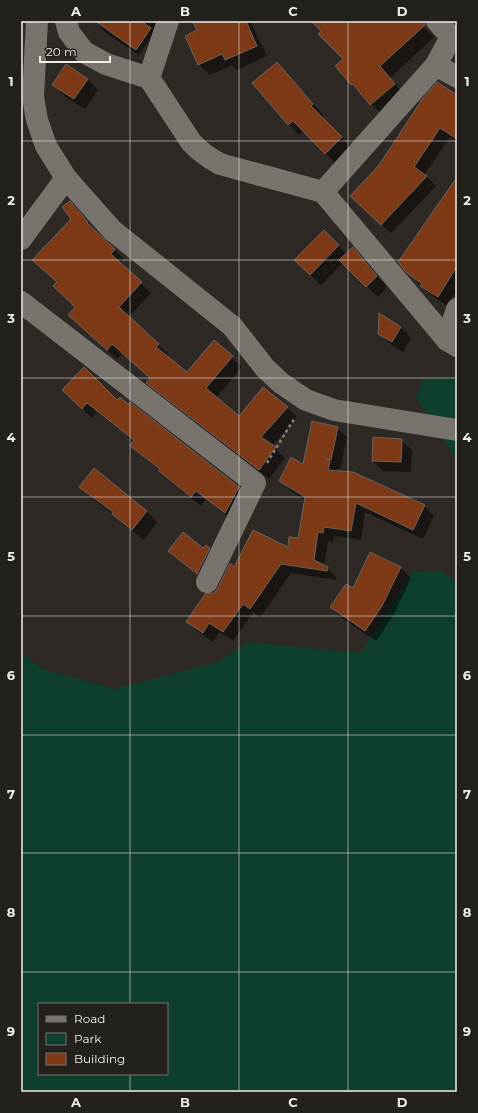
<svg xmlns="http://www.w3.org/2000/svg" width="478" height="1113" font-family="Montserrat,sans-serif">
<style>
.green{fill:#0e3e2d;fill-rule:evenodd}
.shadow{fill:#0007}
.building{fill:#7e3a16;stroke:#696360}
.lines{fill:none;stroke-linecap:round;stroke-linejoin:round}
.path{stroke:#84807d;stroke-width:2.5;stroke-dasharray:3 3;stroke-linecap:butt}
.minor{stroke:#79736e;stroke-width:22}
.grid{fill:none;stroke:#f1eeec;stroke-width:1;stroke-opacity:0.55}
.neatline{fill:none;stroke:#f1eeec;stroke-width:1.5}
.grid-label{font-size:13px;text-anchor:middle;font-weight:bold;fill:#f1eeec}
</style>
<rect width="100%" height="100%" fill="#2e2925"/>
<g class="green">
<path d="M454 378 457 379V460L416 398 423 379Z"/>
<path d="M440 571 457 581V1092H21V652L42 669 115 689 217 662 249 642 361 653 412 572ZM39 1004H167V1074H39Z"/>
</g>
<g class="shadow">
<path d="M98 21H163L139 55 106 33 97 23Z"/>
<path d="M205 21H250L267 56 237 70 232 65 210 75 199 65 186 36 198 31Z"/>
<path d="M312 21H418L434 37 390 78 405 95 382 115 352 84 345 59Z"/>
<path d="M287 74 323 115 321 117 352 148 336 164 304 131 299 135 289 124Z"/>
<path d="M88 79 98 90 85 109 64 96 54 85Z"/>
<path d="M457 96V142L450 137 424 175 436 186 391 233 361 205Z"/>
<path d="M457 198V290L447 306 431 295 408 273Z"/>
<path d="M79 212 96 233 124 259 120 263 151 293 129 317 168 354 166 356 187 374 214 341 242 367 216 398 239 417 287 408 297 417 272 446 285 458 269 479 157 392 147 382 151 378 123 353 117 359 79 324 76 307 58 283Z"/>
<path d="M324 231 347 254 353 248 387 287 378 297 343 263 321 285 295 260Z"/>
<path d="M401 327 411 338 403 352 390 344 379 333Z"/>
<path d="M63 390 117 402 239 487 248 497 235 522 206 499 201 506 169 480 160 470 141 455 131 446 135 441 97 412 92 418Z"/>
<path d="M337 428 347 437 340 469H336L340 472 424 506 434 516 423 539 365 512 361 540 334 536 333 542 328 541 324 566 327 568 337 578 336 580 291 573 260 618 253 612 233 641 219 632 213 642 197 631 187 622 214 593 235 568 288 549 299 539 305 500 290 490 280 480 303 466Z"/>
<path d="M401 440 412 450 411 472 383 471 373 461Z"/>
<path d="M94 469 147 512 157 522 144 540 91 497 81 487Z"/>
<path d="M209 549 214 554 203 578 169 551Z"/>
<path d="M401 568 411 578 393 616 376 641 342 618 331 607 354 590Z"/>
</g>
<g class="building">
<path d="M95 21H141L151 28 136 50Z"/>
<path d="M192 21H246L257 46 225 60 222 54 198 65 185 36 197 30Z"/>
<path d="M311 21H425V25L380 66 395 84 370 105 353 84 351 85 335 66 343 59 318 34 321 31Z"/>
<path d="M277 62 313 104 311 106 342 137 325 154 293 121 288 125 252 83Z"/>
<path d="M66 64 88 79 74 99 52 85Z"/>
<path d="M437 82 457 95V139L440 128 414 167 427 176 381 225 350 196 379 165 423 98Z"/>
<path d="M457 177V266L438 297 420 286 422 284 407 273 398 262Z"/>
<path d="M70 201 88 222 87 223 115 249 111 254 142 282 119 307 159 344 156 347 187 372 214 340 233 356 206 388 239 416 263 387 288 407 261 437 276 447 259 470 146 383 150 378 112 344 107 350 68 315 75 307 53 286 57 282 32 260 71 219 62 207Z"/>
<path d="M324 230 339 245 310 275 294 260Z"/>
<path d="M353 247 377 276 366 287 339 260Z"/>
<path d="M379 313 401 327 392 342 378 334Z"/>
<path d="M84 367 117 400 120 397 128 404 130 402 239 487 225 513 196 491 191 497 159 471 160 469 130 446 134 440 87 403 82 409 62 390Z"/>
<path d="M312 421 338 427 331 460 326 459 330 461 328 470 353 472 425 505 413 530 356 503 351 531 324 527 323 533 318 532 314 560 328 567 327 571 281 564 250 609 243 604 223 632 209 623 203 633 186 622 205 594 214 593 218 588 230 563 234 567 253 530 288 547 289 537 298 538 305 497 279 481 291 457 303 464Z"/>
<path d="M373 437 402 439 401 462 372 461Z"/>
<path d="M94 468 147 511 132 530 112 514 113 512 79 487Z"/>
<path d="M183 532 203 548 206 545 210 548 197 574 168 551Z"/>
<path d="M370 552 401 567 382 606 365 631 330 607 346 584 353 588Z"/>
</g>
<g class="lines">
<path class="path" d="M267 463 294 419"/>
<g class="minor">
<path d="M37 21 33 97 37 120 46 146 66 178 112 230 232 326 265 368 281 383 306 400 334 410 457 430"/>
<path d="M66 21 69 32 84 52 106 64 149 78 191 142C200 152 209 158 220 164L323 192 447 340 457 346"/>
<path d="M436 65 457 77"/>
<path d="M149 78 168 21"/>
<path d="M323 192 436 65 451 37 437 21"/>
<path d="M21 239 66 178"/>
<path d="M21 302 255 483 207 582"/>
<path d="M447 340 457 309"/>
</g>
</g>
<path class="grid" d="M130 21V1004M239 21V1092M348 21V1092M21 141H457M21 260H457M21 378H457M21 497H457M21 616H457M21 735H457M21 853H457M21 972H457M130 1074V1092"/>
<rect width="478" height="1113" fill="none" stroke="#24201c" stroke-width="44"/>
<rect x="38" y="1003" width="130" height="72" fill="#24201c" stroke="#76726f"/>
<rect x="46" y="1016" width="20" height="6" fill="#79736e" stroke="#76726f"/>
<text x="74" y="1023" font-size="12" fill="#f1eeec">Road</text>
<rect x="46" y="1033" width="20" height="12" fill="#0e3e2d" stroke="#76726f"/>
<text x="74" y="1043" font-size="12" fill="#f1eeec">Park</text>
<rect x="46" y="1053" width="20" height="12" fill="#7e3a16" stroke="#76726f"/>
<text x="74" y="1063" font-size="12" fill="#f1eeec">Building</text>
<path d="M40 56v6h70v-6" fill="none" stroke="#f1eeec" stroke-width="2"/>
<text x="46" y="56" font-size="12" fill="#f1eeec" stroke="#24201c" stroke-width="3" paint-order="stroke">20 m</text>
<rect x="22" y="22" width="434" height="1069" class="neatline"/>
<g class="grid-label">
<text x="76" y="16">A</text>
<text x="185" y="16">B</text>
<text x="293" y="16">C</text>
<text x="402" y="16">D</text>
<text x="11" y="86">1</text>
<text x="467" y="86">1</text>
<text x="11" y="205">2</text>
<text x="467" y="205">2</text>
<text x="11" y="323">3</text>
<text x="467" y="323">3</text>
<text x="11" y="442">4</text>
<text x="467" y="442">4</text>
<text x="11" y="561">5</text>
<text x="467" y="561">5</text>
<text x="11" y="680">6</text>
<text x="467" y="680">6</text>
<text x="11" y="799">7</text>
<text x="467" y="799">7</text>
<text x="11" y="917">8</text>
<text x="467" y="917">8</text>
<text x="11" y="1036">9</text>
<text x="467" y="1036">9</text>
<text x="76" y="1107">A</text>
<text x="185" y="1107">B</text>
<text x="293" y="1107">C</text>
<text x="402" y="1107">D</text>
</g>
</svg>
